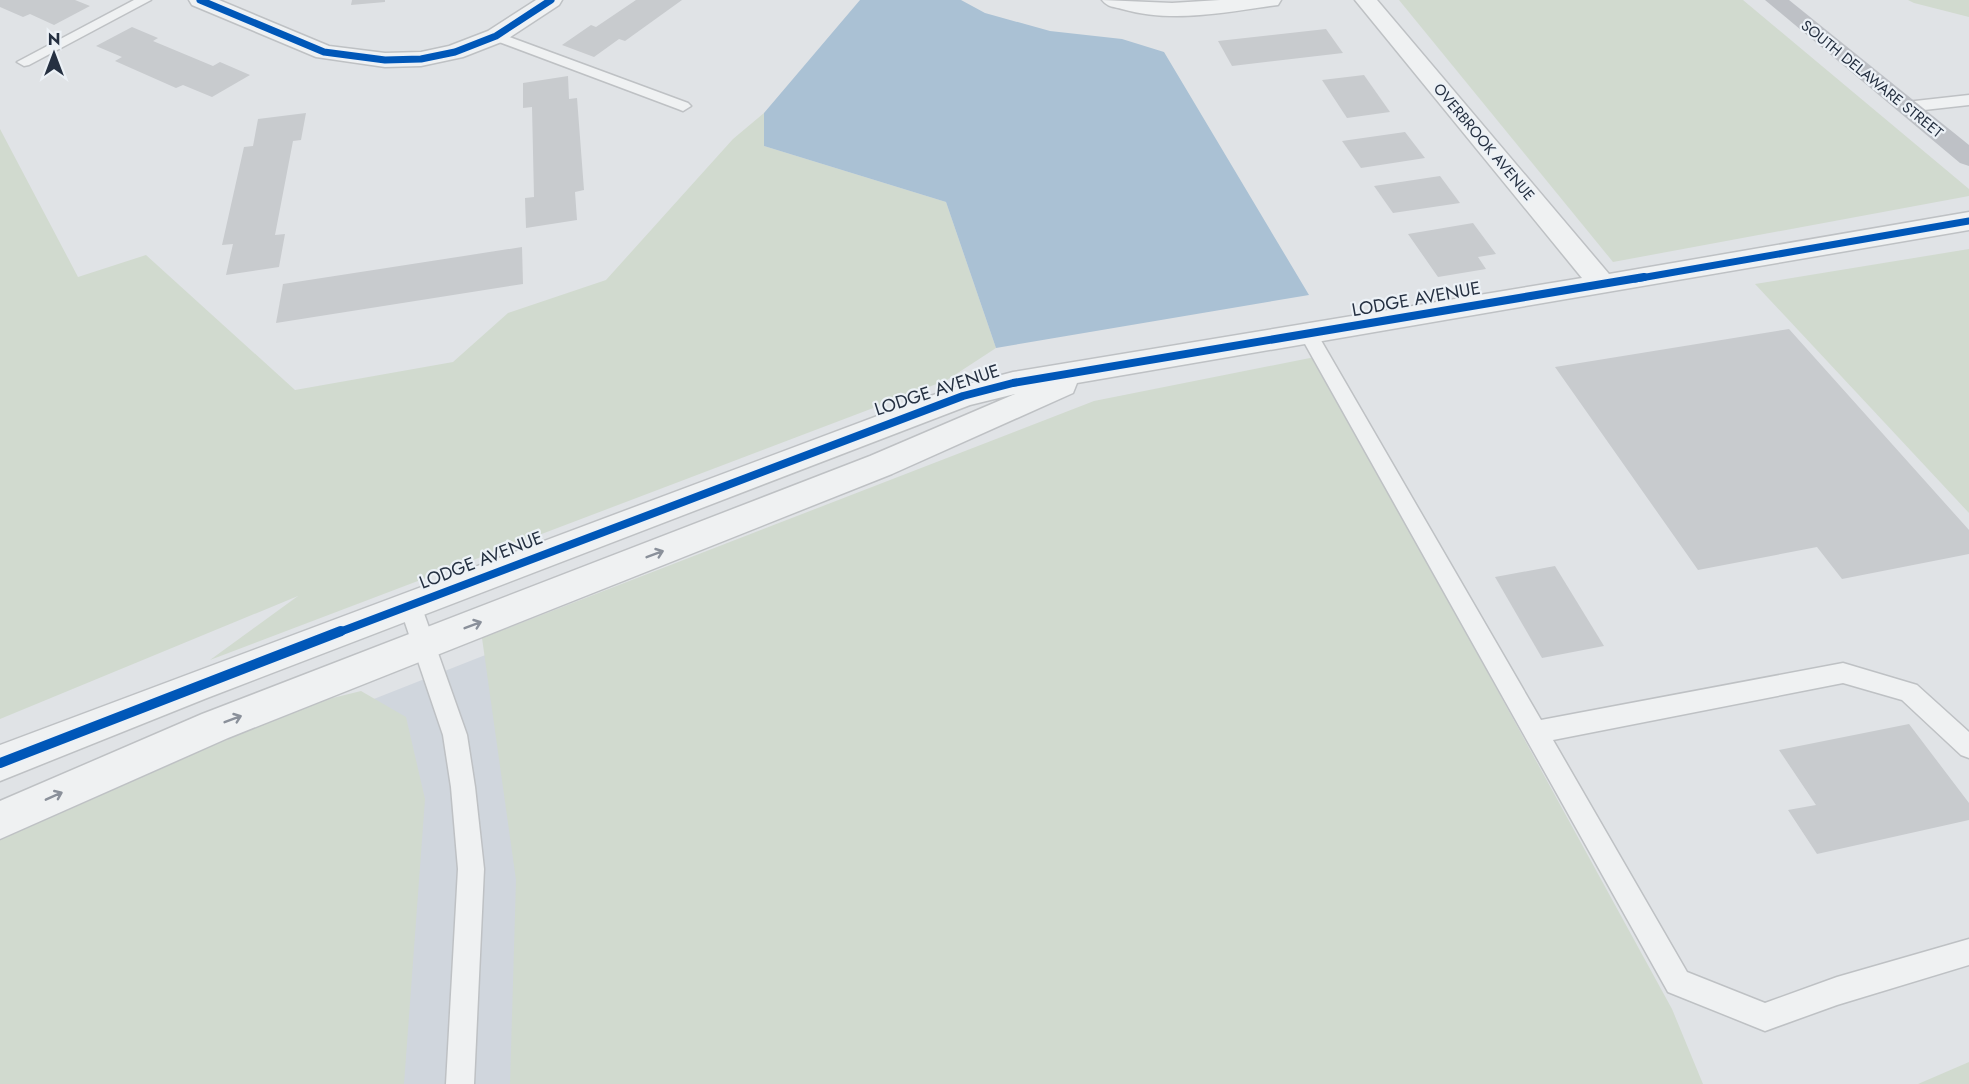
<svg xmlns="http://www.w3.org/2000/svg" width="1969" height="1084" font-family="Jost,sans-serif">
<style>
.built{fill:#d0d6dd}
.green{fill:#d1dacf}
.water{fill:#aac1d4}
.building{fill:#c8cbce}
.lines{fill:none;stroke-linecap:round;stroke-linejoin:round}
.lane-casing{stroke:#bec1c4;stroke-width:3}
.street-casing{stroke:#bec1c4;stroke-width:3}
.lane{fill:#eff1f2;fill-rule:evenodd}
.street{fill:#eff1f2;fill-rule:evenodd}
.secondary{fill:#bec1c6;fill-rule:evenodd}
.cycleway-far2-casing{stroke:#ecf1f6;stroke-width:10}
.cycleway-far1-casing{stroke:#ecf1f6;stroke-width:12}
.cycleway-casing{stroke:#ecf1f6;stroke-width:14}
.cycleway-far2{stroke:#0057b8;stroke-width:7}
.cycleway-far1{stroke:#0057b8;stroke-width:8}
.cycleway{stroke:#0057b8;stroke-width:10}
.oneway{stroke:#8a909a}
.labels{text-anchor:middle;stroke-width:4.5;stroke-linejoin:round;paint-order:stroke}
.far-street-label{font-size:15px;fill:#253041;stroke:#ecf1f6}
.street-label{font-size:18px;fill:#253041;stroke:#ecf1f6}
</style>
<rect width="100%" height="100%" fill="#e0e3e6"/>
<path class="built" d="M518 642 533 1084H322L346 710Z"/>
<g class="green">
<path d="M1399 0H1743L1969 189V196L1613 262Z"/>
<path d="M1908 0H1969V17L1914 3Z"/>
<path d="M764 113V146L946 202 996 348 947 380 210 660 298 596 0 719V129L78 277 146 255 295 390 453 362 508 313 606 280 733 139Z"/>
<path d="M1969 249V513L1755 284Z"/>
<path d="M1315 357 1672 1009 1703 1084H510L516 880 482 638 1094 401Z"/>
<path d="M361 691 406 717 425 799 404 1084H0V835L300 706Z"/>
<path d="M1969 1062V1084H1918Z"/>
</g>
<path class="water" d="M860 0H961L985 13 1050 31 1122 39 1164 52 1309 295 996 348 946 202 764 146V113Z"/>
<g class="building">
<path d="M0 0H75L90 6 54 25 30 14 23 17 0 7Z"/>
<path d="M352 0H385V2L351 5Z"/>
<path d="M636 0H682L625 41 619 39 594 57 562 45 591 25 596 27Z"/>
<path d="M132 27 158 38 153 41 213 66 220 62 250 75 212 97 183 85 176 88 115 61 122 57 96 46Z"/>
<path d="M1326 29 1343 53 1232 66 1218 41Z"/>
<path d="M1364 75 1390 112 1347 118 1322 80Z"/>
<path d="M568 76 569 99 577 98 584 190 575 192 577 220 526 228 525 198 534 197 532 107 523 108V83Z"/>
<path d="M306 113 301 140 293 141 275 235 285 234 279 267 226 275 233 244 222 245 244 147 253 146 258 119Z"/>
<path d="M1405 132 1425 158 1361 168 1342 141Z"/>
<path d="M1440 176 1460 203 1393 213 1374 186Z"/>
<path d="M1473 223 1496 254 1478 257 1486 269 1438 277 1408 234Z"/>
<path d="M522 247 523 284 276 323 283 284Z"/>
<path d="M1789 329 1969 530V554L1842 579 1817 547 1698 570 1555 367Z"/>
<path d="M1555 566 1604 646 1542 658 1495 577Z"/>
<path d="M1909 724 1969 803V820L1817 854 1788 810 1816 805 1779 750Z"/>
</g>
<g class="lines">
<defs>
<g id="lane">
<path d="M134 0H151L29 65 24 66 17 62Z"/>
<path d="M496 32 688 103 691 106 683 111 678 109 491 39 489 36 491 33Z"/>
<path d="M1969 95V105L1906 112 1898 107 1906 102Z"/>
<path d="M1309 329 1315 330 1541 720 1843 663 1917 685 1969 732V758L1961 755 1902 700 1843 683 1553 740 1687 972 1765 1003 1837 977 1969 939V965L1837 1005 1765 1031 1668 992 1300 335 1303 330Z"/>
<path d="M410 596 418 598 421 605 467 735 475 787 484 869 474 1084H446L458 869 451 787 443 735 399 605 402 598Z"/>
</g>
<g id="street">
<path d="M189 0H219L329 46 385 53 421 52 449 46 488 31 536 0H562L559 5 504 41 463 57 421 66 385 67 316 57 192 5Z"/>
<path d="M1102 0 1172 3 1220 0H1281L1278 5 1270 6C1221 13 1171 23 1122 9 1115 7 1107 7 1102 0Z"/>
<path d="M1355 0H1377L1609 274 1969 212V230L1077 383 1073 393 892 474 228 738 0 839V801L202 714 870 456 1015 394 970 405 207 698 0 781V745L952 388 1013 372 1582 278Z"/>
</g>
</defs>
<use href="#lane" class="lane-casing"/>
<use href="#street" class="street-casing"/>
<use href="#lane" class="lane"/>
<use href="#street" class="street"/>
<path class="secondary" d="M1765 0H1789L1969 145V166L1960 163Z"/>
<defs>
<g id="cycleway-far2">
<path d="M200 0 324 52 385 60 421 59 455 52 496 36 551 0"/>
<path d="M1635 279 1969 221"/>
</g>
<path id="cycleway-far1" d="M337 633 963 396 1013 383 1644 277"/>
<path id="cycleway" d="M0 763 341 631"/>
</defs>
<use href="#cycleway-far2" class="cycleway-far2-casing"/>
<use href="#cycleway-far1" class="cycleway-far1-casing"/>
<use href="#cycleway" class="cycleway-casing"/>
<use href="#cycleway-far2" class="cycleway-far2"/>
<use href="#cycleway-far1" class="cycleway-far1"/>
<use href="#cycleway" class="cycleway"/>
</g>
<defs><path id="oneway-shaft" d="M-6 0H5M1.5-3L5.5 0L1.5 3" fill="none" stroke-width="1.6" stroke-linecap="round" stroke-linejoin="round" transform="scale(1.5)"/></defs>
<g class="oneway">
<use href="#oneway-shaft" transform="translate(655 554) rotate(-21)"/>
<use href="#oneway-shaft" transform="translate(473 625) rotate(-21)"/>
<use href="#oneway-shaft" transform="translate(233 719) rotate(-21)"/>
<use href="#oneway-shaft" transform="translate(54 796) rotate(-24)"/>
</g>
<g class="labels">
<g class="far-street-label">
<text transform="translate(1872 79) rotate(39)" y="5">SOUTH DELAWARE STREET</text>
<text transform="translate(1484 142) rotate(50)" y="5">OVERBROOK AVENUE</text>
</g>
<g class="street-label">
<text transform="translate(1416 299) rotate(-10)" y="6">LODGE AVENUE</text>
<text transform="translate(937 390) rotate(-18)" y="6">LODGE AVENUE</text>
<text transform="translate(481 560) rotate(-21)" y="6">LODGE AVENUE</text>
</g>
</g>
<g transform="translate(54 54)" stroke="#ecf1f6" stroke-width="4.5" paint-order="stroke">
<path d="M0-4.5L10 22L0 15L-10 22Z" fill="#253041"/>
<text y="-9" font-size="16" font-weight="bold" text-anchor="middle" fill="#253041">N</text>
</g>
</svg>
